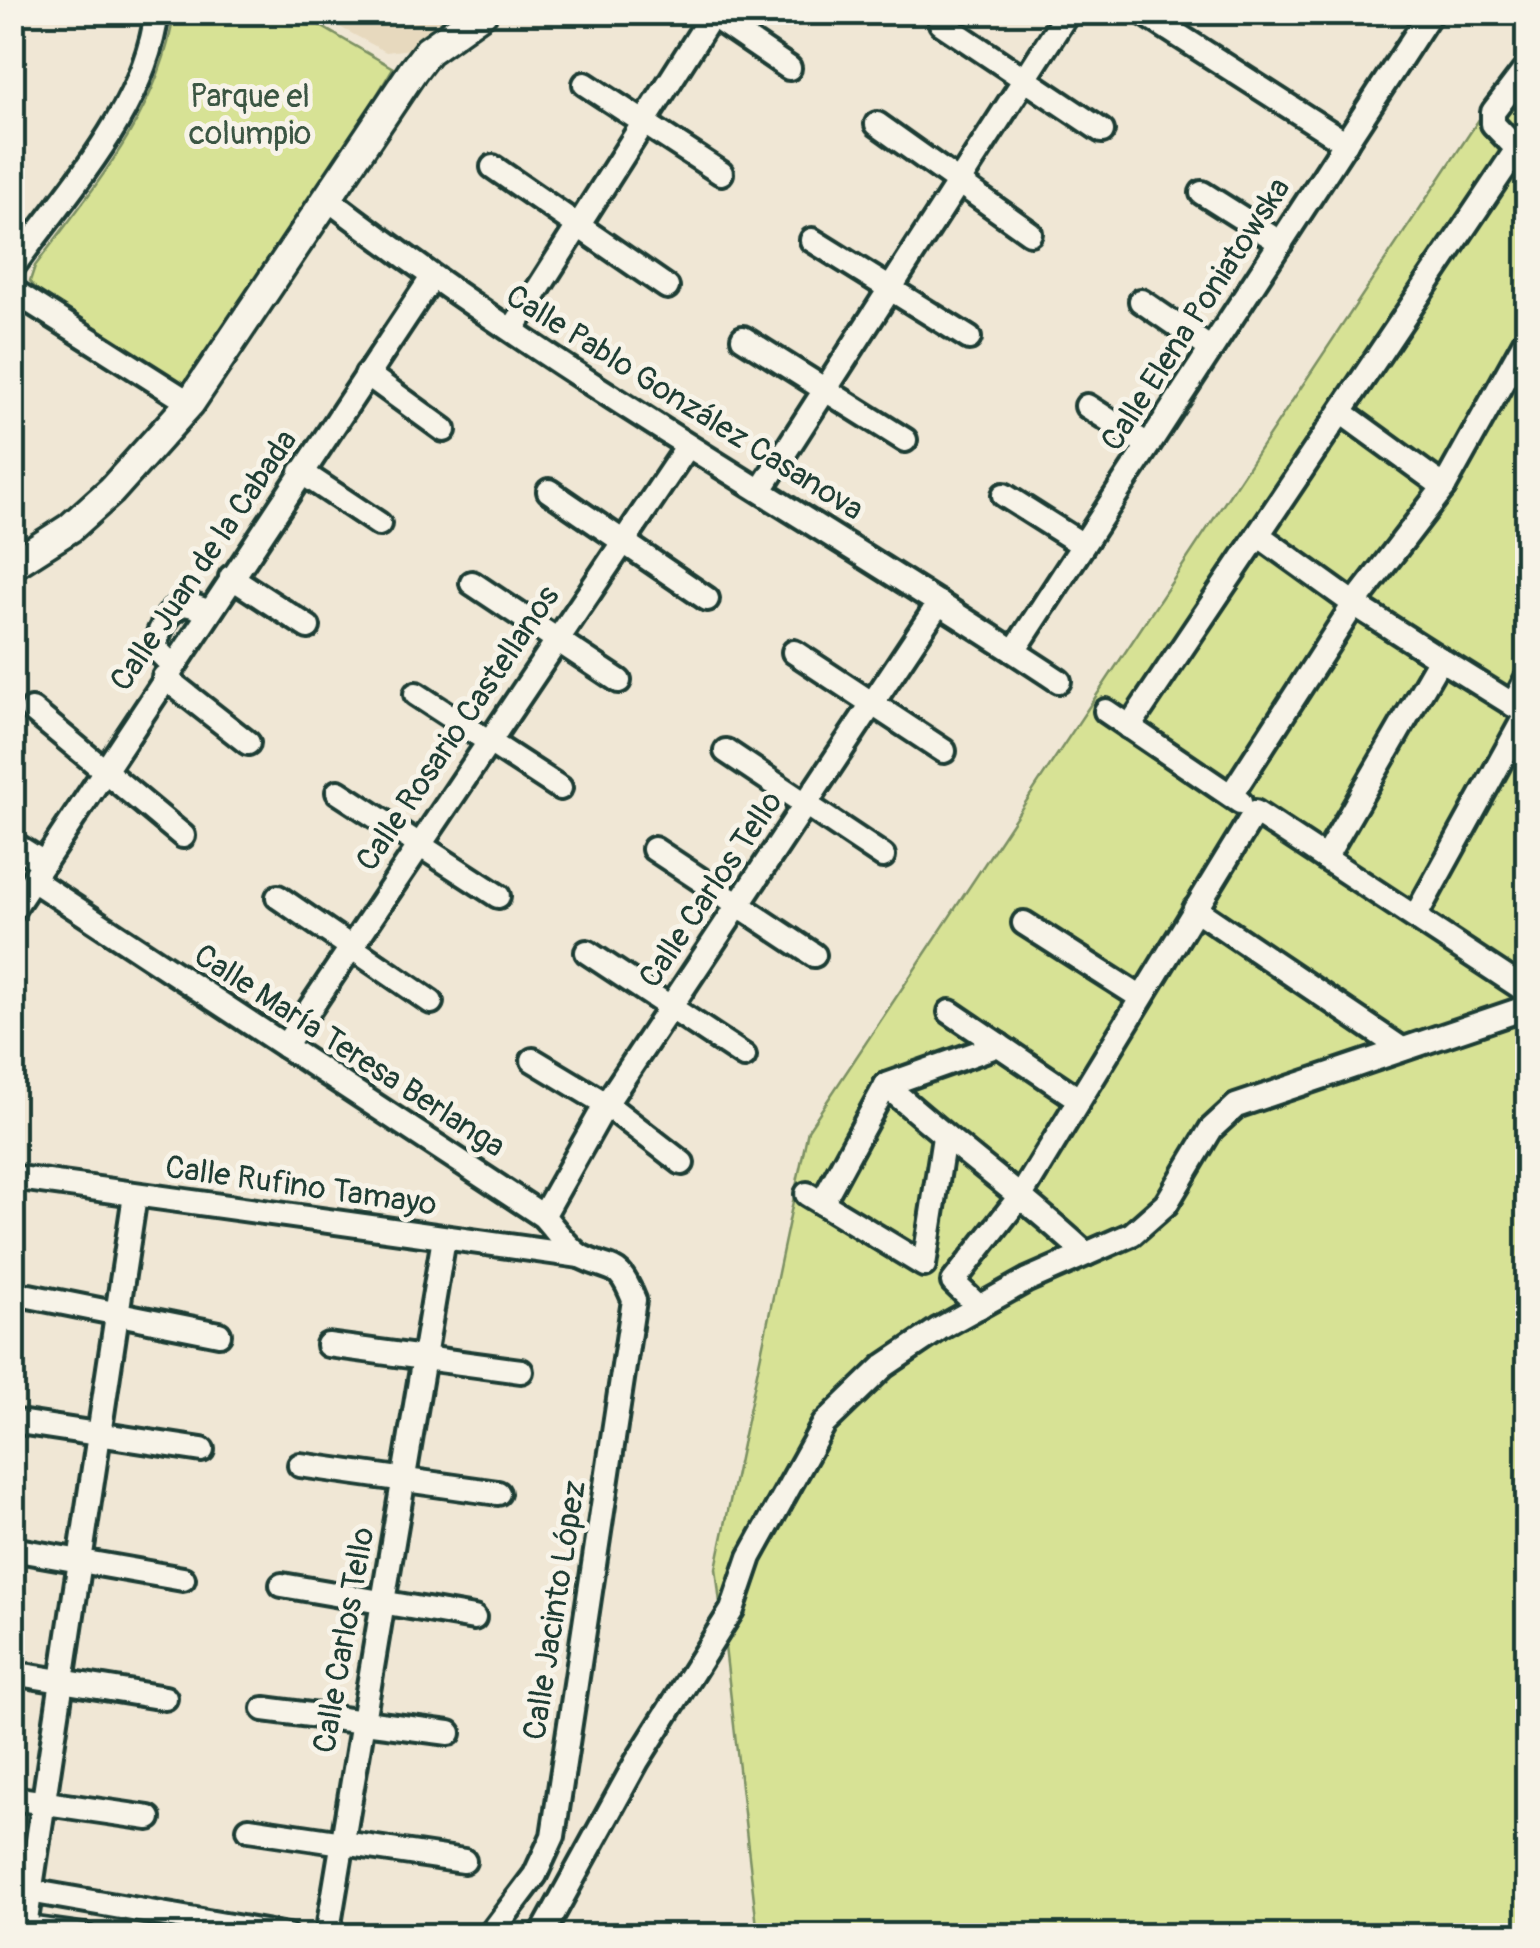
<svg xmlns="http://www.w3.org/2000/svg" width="1540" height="1948" font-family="Pangolin,sans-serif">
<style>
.built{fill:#e7d9be}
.green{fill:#d7e295;stroke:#7b9064;stroke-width:2.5}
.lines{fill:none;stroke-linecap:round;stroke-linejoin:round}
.minor-casing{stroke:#1f3d34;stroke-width:30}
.major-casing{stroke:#1f3d34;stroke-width:35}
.minor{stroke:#f7f3e8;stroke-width:22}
.major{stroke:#f7f3e8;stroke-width:28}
.labels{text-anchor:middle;stroke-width:10;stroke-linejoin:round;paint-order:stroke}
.park-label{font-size:32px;fill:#3b5643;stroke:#f7f3e8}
.street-label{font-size:32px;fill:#1f3d34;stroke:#f7f3e8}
</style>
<rect width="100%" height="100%" fill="#f0e7d5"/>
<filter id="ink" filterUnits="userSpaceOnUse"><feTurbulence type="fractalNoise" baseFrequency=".01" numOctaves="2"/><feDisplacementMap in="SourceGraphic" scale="20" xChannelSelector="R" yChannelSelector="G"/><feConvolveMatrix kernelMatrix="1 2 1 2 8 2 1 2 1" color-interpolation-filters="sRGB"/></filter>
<g filter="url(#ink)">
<path class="built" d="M314 13H464L411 49 386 52Z"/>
<g class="green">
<path d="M174 13H298L393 68 303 219 184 384 44 299 30 281 35 266C93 189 160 111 174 13Z"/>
<path d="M1527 47V1935H758L716 1568 808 1130Z"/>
</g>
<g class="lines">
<defs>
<g id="minor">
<path d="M707 12 789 68"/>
<path d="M1142 12 1346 143"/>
<path d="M941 23 1102 131"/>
<path d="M585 84 721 173"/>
<path d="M877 124 1030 233"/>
<path d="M1517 149 1493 124V112L1528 66"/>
<path d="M493 167 667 287"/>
<path d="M1202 193 1281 243"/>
<path d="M328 199C559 377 815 519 1059 681"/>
<path d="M812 240 969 338"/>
<path d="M12 268C67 191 145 110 157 12"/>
<path d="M12 290 190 403"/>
<path d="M1141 301 1211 349"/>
<path d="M512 330 714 12"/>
<path d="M743 338 905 440"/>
<path d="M367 374 444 430"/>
<path d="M1087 406 1148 445"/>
<path d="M1341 412 1444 487"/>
<path d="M301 472 379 524"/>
<path d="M762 488 1068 12"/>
<path d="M549 491 707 599"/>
<path d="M1004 495 1083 545"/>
<path d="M1258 535 1354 604 1440 659"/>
<path d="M231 577 308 627"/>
<path d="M472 583 619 681"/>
<path d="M1014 651 1431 12"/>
<path d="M794 652 944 751"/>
<path d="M172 665 156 649C155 636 168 610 182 605 189 603 200 609 208 611"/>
<path d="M164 677 248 743"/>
<path d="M416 694 560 788"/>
<path d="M1513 705 1528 676"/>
<path d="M32 710 183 836"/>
<path d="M1106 711 1240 802"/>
<path d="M1129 727 1517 149 1528 158"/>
<path d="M726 751 883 856"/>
<path d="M338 792 498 896"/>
<path d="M1231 795 1354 604 1444 487 1528 336"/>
<path d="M12 843 44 863"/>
<path d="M654 849 814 955"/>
<path d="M1325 858 1440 659 1528 714"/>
<path d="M33 880 543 1216C554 1228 568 1249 582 1257 614 1273 618 1260 634 1300L553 1836 535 1875 489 1936"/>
<path d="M278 897 431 1002"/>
<path d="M1195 909 1402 1049"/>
<path d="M12 911 431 279"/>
<path d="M1415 917 1527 713"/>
<path d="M1024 923 1140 997"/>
<path d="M587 952 744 1056"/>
<path d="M950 1012 1077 1098"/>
<path d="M999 1045 886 1085C951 1144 1022 1194 1086 1254"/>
<path d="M285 1046 687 447"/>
<path d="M533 1060 606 1104 682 1163"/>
<path d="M12 1177 580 1256"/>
<path d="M807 1194 924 1265 944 1137"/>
<path d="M822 1203 886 1085"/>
<path d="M543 1216 606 1104 939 603"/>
<path d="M29 1296 219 1334"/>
<path d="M979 1307 953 1282 1022 1194 1255 812 1528 992"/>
<path d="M328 1345 521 1371"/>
<path d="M12 1421 202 1450"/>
<path d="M300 1465 498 1493"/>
<path d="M12 1549 183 1579"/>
<path d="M282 1585 474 1618"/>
<path d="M12 1673 165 1698"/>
<path d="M264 1709 449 1733"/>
<path d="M12 1798 149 1818"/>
<path d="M249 1829 464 1861"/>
<path d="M12 1888 287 1936"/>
<path d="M12 1926 84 1936"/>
<path d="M25 1927 135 1195"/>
<path d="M327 1936 444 1238"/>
<path d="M541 1936 637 1761 732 1610 750 1557 824 1424 884 1366 939 1329 1027 1280 1132 1234 1166 1204 1211 1129 1236 1106 1528 1007"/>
</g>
<path id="major" d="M12 565 70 528 111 491 190 403 412 72 428 51 483 12"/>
</defs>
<use href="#minor" class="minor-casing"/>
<use href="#major" class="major-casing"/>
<use href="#minor" class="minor"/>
<use href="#major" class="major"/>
</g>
</g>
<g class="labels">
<g class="park-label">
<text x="250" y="107">Parque el<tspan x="250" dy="37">columpio</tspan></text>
</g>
<g class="street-label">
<text transform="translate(1195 314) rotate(-57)" y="11">Calle Elena Poniatowska</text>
<text transform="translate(685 402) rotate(32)" y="11">Calle Pablo González Casanova</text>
<text transform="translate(203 560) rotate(-56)" y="11">Calle Juan de la Cabada</text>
<text transform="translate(457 728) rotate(-56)" y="11">Calle Rosario Castellanos</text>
<text transform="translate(710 889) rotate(-56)" y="11">Calle Carlos Tello</text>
<text transform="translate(350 1050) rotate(33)" y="11">Calle María Teresa Berlanga</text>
<text transform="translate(301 1185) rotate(8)" y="11">Calle Rufino Tamayo</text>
<text transform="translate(554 1610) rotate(-81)" y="11">Calle Jacinto López</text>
<text transform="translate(343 1640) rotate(-80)" y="11">Calle Carlos Tello</text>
</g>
</g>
<rect width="1540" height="1948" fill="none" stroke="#f7f3e8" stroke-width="50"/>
<rect x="25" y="25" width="1490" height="1898" fill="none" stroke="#1f3d34" stroke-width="4" filter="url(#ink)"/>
</svg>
